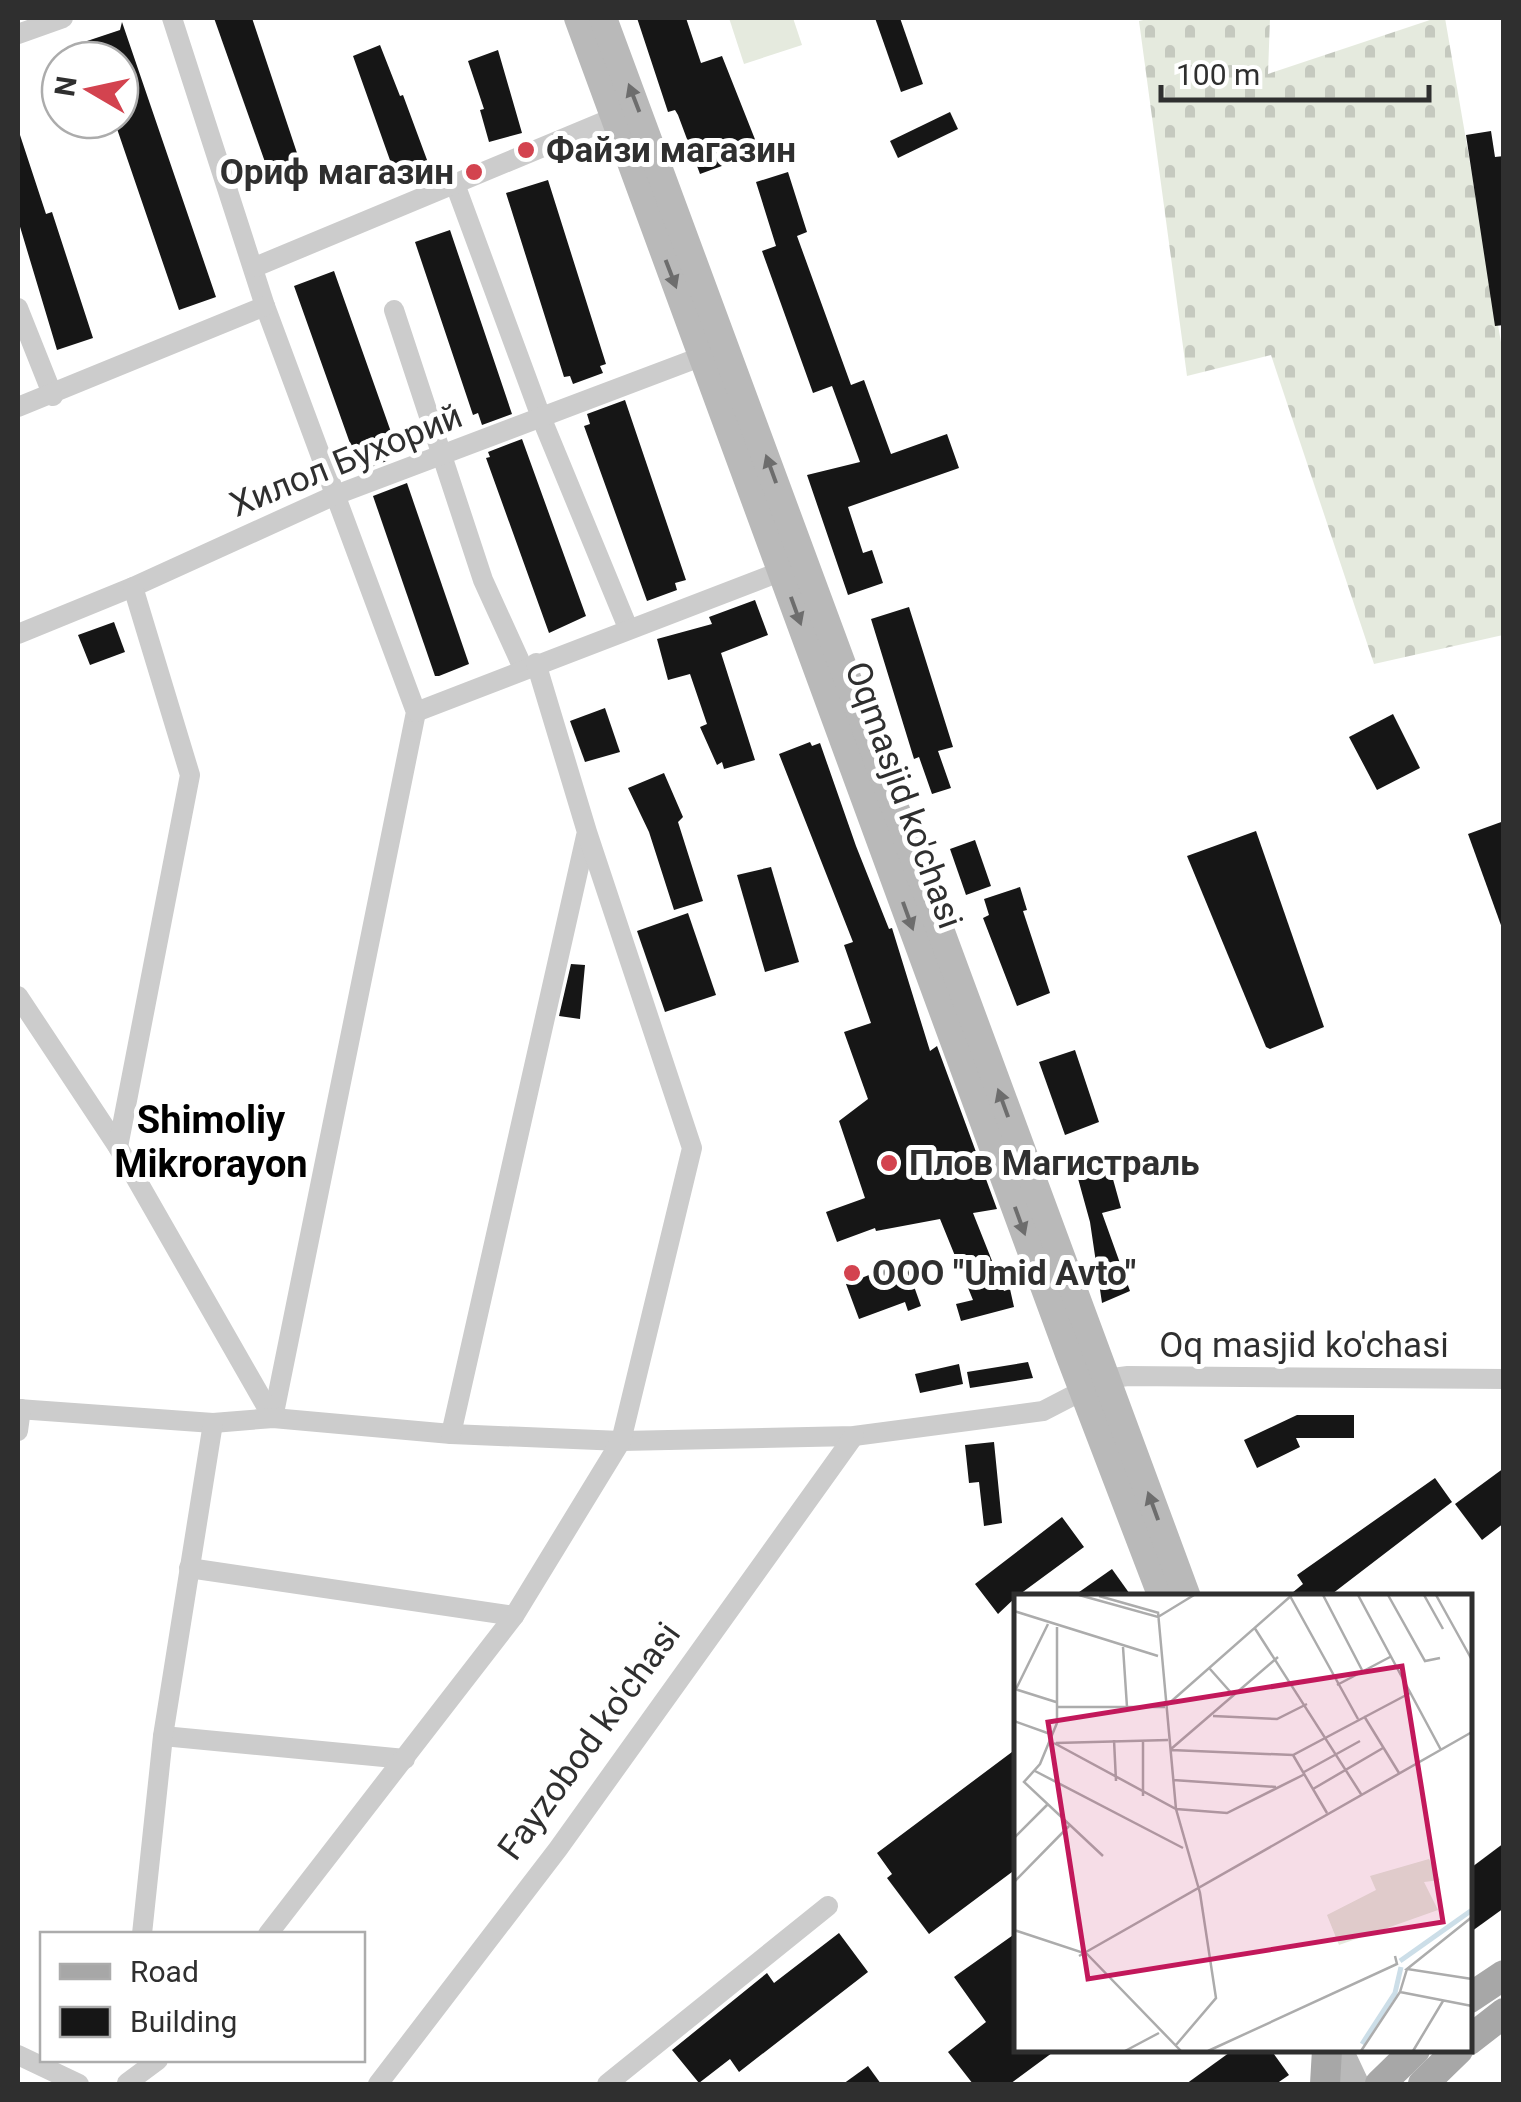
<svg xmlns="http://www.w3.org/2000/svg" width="1521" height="2102" font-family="Roboto,sans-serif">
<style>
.grass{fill:#e5eade}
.cemetery{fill:url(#cemetery-stones)}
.building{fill:#161616}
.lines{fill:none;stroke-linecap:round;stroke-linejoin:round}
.street{stroke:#ccc;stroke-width:20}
.secondary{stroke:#b9b9b9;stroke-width:28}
.primary{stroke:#a7a7a7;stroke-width:30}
.oneway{fill:#6d6d6d}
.poi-dot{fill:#d3434f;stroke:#fff;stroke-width:4}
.labels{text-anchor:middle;stroke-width:10;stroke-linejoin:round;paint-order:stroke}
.poi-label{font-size:35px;font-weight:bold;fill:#2f2f2f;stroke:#fff;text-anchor:start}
.street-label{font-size:35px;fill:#2f2f2f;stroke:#fff}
.neighbourhood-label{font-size:38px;font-weight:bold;fill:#000;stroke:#fff}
.inset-river{fill:none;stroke:#ccdee8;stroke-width:5}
.inset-road{fill:none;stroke:#acacac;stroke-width:2.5}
.view{fill:#c2185b;fill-opacity:0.15;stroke:#c2185b;stroke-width:5}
.inset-edge{fill:none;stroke:#2f2f2f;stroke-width:5}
</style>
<defs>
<pattern id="cemetery-stones" width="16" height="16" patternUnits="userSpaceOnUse" patternTransform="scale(2.5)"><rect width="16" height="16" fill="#e5eade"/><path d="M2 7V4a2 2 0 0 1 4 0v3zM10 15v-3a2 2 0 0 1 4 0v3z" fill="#c5c9bf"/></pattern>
</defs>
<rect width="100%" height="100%" fill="#fff"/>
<path class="grass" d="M729 18H793L802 45 744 64Z"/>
<path class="cemetery" d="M1152 18H1270L1268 74 1436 18H1445L1503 354V635L1374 664 1271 355 1187 376 1139 21Z"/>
<g class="building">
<path d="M214 18H252L302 168 271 179Z"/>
<path d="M637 18H686L701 63 722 56 760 152 700 174 678 115 675 110 668 112Z"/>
<path d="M875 18H900L923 84 901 92Z"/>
<path d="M122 22 216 297 179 310 114 120H120V60H94L87 41 120 30Z"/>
<path d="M380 45 400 96 403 95 430 168 397 180 353 56Z"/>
<path d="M498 50 522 133 489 142 480 110 484 109 468 61Z"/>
<path d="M950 112 958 129 898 158 890 141Z"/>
<path d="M1491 131 1495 157 1504 156V325L1495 326 1466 135Z"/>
<path d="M20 135 46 214 52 212 93 338 57 350 18 220V136Z"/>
<path d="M788 172 807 232 797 236 851 385 864 380 891 454 947 434 959 468 848 507 863 553 872 550 883 583 848 595 807 475 860 462 832 386 813 393 762 251 776 246 756 182Z"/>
<path d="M548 180 606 364 600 366 603 373 573 384 570 376 564 377 506 193Z"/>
<path d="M450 230 512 414 482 425 478 413 473 415 415 242Z"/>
<path d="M334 271 397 449 387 453 389 460 364 470 357 463 294 286Z"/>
<path d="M625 400 686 580 675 583 677 590 647 601 584 426 590 424 587 414Z"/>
<path d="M522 439 586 616 549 633 486 458 490 457 488 452Z"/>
<path d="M407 483 469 664 439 676H435L373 496Z"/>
<path d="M755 600 768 635 721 653 755 760 724 769 722 762 717 765 700 727 707 724 690 674 668 680 657 639 712 624 709 617Z"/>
<path d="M909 607 953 747 938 751 951 788 932 794 919 757 914 759 871 619Z"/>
<path d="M114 622 125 652 90 665 78 635Z"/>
<path d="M605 708 620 752 585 762 570 721Z"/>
<path d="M1393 714 1420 768 1377 790 1349 737Z"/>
<path d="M810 742 812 746 820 743 856 846 889 929 892 928 930 1051 937 1046 997 1209 973 1213 1004 1291 1010 1289 1014 1307 961 1321 956 1304 973 1300 940 1219 876 1231 875 1228 837 1242 826 1212 865 1198 839 1121 868 1099 844 1032 871 1023 844 945 853 942 779 754Z"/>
<path d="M664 773 683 817 678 822 703 901 674 910 649 832 628 788Z"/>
<path d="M1504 821V927L1502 928 1468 834Z"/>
<path d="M1256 831 1324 1027 1270 1049 1266 1047 1187 856Z"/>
<path d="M975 840 991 886 966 895 950 849Z"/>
<path d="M771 867 799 962 765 972 737 875Z"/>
<path d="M1020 887 1027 910 1023 911 1050 993 1017 1006 983 918 989 915 984 899Z"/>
<path d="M688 913 716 995 665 1012 637 931Z"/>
<path d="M571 964 585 965 580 1019 559 1016Z"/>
<path d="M1075 1050 1099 1122 1065 1135 1039 1062Z"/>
<path d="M1106 1154 1121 1208 1102 1213 1130 1291 1102 1303 1090 1222 1074 1164Z"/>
<path d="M904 1258 921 1306 908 1311 905 1302 859 1319 846 1284 892 1266 891 1263Z"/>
<path d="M1028 1362 1033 1378 970 1388 967 1372Z"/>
<path d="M959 1364 963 1384 920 1393 915 1374Z"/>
<path d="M1297 1415H1354V1438H1296L1300 1447 1257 1468 1244 1440Z"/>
<path d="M994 1442 1002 1523 984 1526 979 1482 969 1483 965 1445Z"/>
<path d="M1504 1468V1523L1482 1540 1455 1504Z"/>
<path d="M1435 1478 1452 1502 1328 1597H1287L1303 1584 1297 1575Z"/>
<path d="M1062 1517 1084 1547 1016 1597 998 1614 975 1584Z"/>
<path d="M1112 1569 1132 1597H1072Z"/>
<path d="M1016 1749V1869L929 1934 887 1878 892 1874 877 1853Z"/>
<path d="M1504 1843V1908L1468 1934V1870Z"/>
<path d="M839 1933 868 1972 739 2072 730 2059 699 2083 672 2050 767 1973 774 1983Z"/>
<path d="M1016 1933V2050H1056L1010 2084H973L948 2052 986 2022 954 1977Z"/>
<path d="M1233 2050H1271L1289 2075 1276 2084H1186Z"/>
<path d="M868 2066 881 2084H843Z"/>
</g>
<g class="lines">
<g class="street">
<path d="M172 18 265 306 416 712 273 1418"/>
<path d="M18 34 63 18"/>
<path d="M455 184 541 417 628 628"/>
<path d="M255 267 615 117"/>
<path d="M18 308 53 396"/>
<path d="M394 310 483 580 523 668"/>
<path d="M18 407 265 306"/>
<path d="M18 634 133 587 333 496 703 356"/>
<path d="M416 712 782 571"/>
<path d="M18 996 118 1147 273 1418"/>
<path d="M118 1147 190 775 133 587"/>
<path d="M18 1409 213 1423 273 1418 451 1434 621 1441 854 1436 1043 1411 1105 1379 1128 1376 1504 1379"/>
<path d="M18 1431 21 1409"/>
<path d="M451 1434 586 836"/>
<path d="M189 1568 514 1616"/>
<path d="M163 1736 405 1759"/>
<path d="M142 1934 163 1736 213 1423"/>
<path d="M268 1934 514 1616 621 1441 692 1148 587 832 536 663"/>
<path d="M18 2055 79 2084"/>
<path d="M127 2083 158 2060"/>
<path d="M378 2084 558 1849 854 1436"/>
<path d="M607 2084 828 1906"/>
</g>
<g class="secondary">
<path d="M578 18 1069 1354 1162 1597"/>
<path d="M603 18 1187 1597"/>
<path d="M1339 2050 1355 2084"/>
</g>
<g class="primary">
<path d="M1468 1999 1504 1975"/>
<path d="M1468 2041 1504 2013"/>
<path d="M1325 2084 1327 2050"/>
<path d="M1380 2084 1415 2050"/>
<path d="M1423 2084 1458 2050"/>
</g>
</g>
<defs><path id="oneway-solid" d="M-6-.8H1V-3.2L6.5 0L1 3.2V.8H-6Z" transform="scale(2.5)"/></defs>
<g class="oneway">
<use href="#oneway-solid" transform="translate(634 98) rotate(-111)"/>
<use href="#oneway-solid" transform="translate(671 274) rotate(69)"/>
<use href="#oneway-solid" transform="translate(771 469) rotate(-110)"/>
<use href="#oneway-solid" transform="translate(796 611) rotate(70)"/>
<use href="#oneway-solid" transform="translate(908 916) rotate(70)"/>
<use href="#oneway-solid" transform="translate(1003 1103) rotate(-110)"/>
<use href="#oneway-solid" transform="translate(1020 1221) rotate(70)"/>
<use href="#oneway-solid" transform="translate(1153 1506) rotate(-110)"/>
</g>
<g class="poi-dot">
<circle cx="526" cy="150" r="10"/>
<circle cx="474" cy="172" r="10"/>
<circle cx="889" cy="1163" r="10"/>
<circle cx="852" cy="1273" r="10"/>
</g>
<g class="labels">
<g class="poi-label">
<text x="546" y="162">Файзи магазин</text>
<text x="454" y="184" text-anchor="end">Ориф магазин</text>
<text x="909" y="1175">Плов Магистраль</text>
<text x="872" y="1285">ООО "Umid Avto"</text>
</g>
<g class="street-label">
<text transform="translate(346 460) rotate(-22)" y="12">Хилол Бухорий</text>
<text transform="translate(904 795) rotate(70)" y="12">Oqmasjid ko'chasi</text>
<text x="1304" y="1357">Oq masjid ko'chasi</text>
<text transform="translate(589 1741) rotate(-54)" y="12">Fayzobod ko'chasi</text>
</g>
<g class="neighbourhood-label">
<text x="211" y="1133">Shimoliy<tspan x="211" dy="44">Mikrorayon</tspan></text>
</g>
</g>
<g transform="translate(1014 1594)">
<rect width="458" height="458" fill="#fff"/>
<path d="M415 265 426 286 410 288 424 316 325 351 313 321 362 296 356 282Z" fill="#e5eade"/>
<path class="inset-river" d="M386 367 458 316M348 450 381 399 387 373"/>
<path class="inset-road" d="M65 1 144 23 180 1M309 1 348 76M344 1 427 156M374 1 411 67 426 64M410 1 429 35M422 1 458 66M85 2 145 19M276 2 344 125M0 17 144 62M144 18 162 215 186 299 202 404 162 451M43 33V129L26 170 10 188 89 262M240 33 347 200M109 53 113 113M196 75 220 102M323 91 376 63M1 95 42 108M2 95 34 30M152 112 278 1M43 113H151M199 122 263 125 293 110M350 122 385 179M0 127 39 141M100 146 102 187M129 146V202M40 149 162 215 213 219 291 180M42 149 154 146M157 155 264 63M157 156 279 161 396 99M279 161 313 219M21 177 169 254M290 178 346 147M159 186 262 193M299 195 369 154M0 244 33 211M0 288 55 232M458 323 393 375 458 385M0 336 73 360 167 457M65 362 458 138M386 398 458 412M111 457 145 439M194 457 383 370 381 362M347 457 386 398 393 375M399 457 429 407"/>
<path class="view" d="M388 72 429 328 74 385 34 128Z"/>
<rect width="458" height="458" class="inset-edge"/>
</g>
<rect width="1521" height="2102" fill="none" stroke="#2f2f2f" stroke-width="40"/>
<rect x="40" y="1932" width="325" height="130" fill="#ffffff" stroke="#acacac" stroke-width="2.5"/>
<rect x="60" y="1964" width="50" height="15" fill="#a7a7a7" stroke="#acacac" stroke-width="2.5"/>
<text x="130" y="1982" font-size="30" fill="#2f2f2f">Road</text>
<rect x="60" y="2007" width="50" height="30" fill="#161616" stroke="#acacac" stroke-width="2.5"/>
<text x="130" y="2032" font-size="30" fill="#2f2f2f">Building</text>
<g transform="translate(90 90) rotate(279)"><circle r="48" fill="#ffffff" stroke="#acacac" stroke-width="2.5"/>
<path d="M0-8L18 38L0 25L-18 38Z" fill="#d3434f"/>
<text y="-15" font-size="28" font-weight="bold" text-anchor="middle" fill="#2f2f2f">N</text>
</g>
<path d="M1161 85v15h268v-15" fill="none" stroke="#2f2f2f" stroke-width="5"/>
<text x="1176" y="85" font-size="30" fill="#2f2f2f" stroke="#ffffff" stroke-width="8" paint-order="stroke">100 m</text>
</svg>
